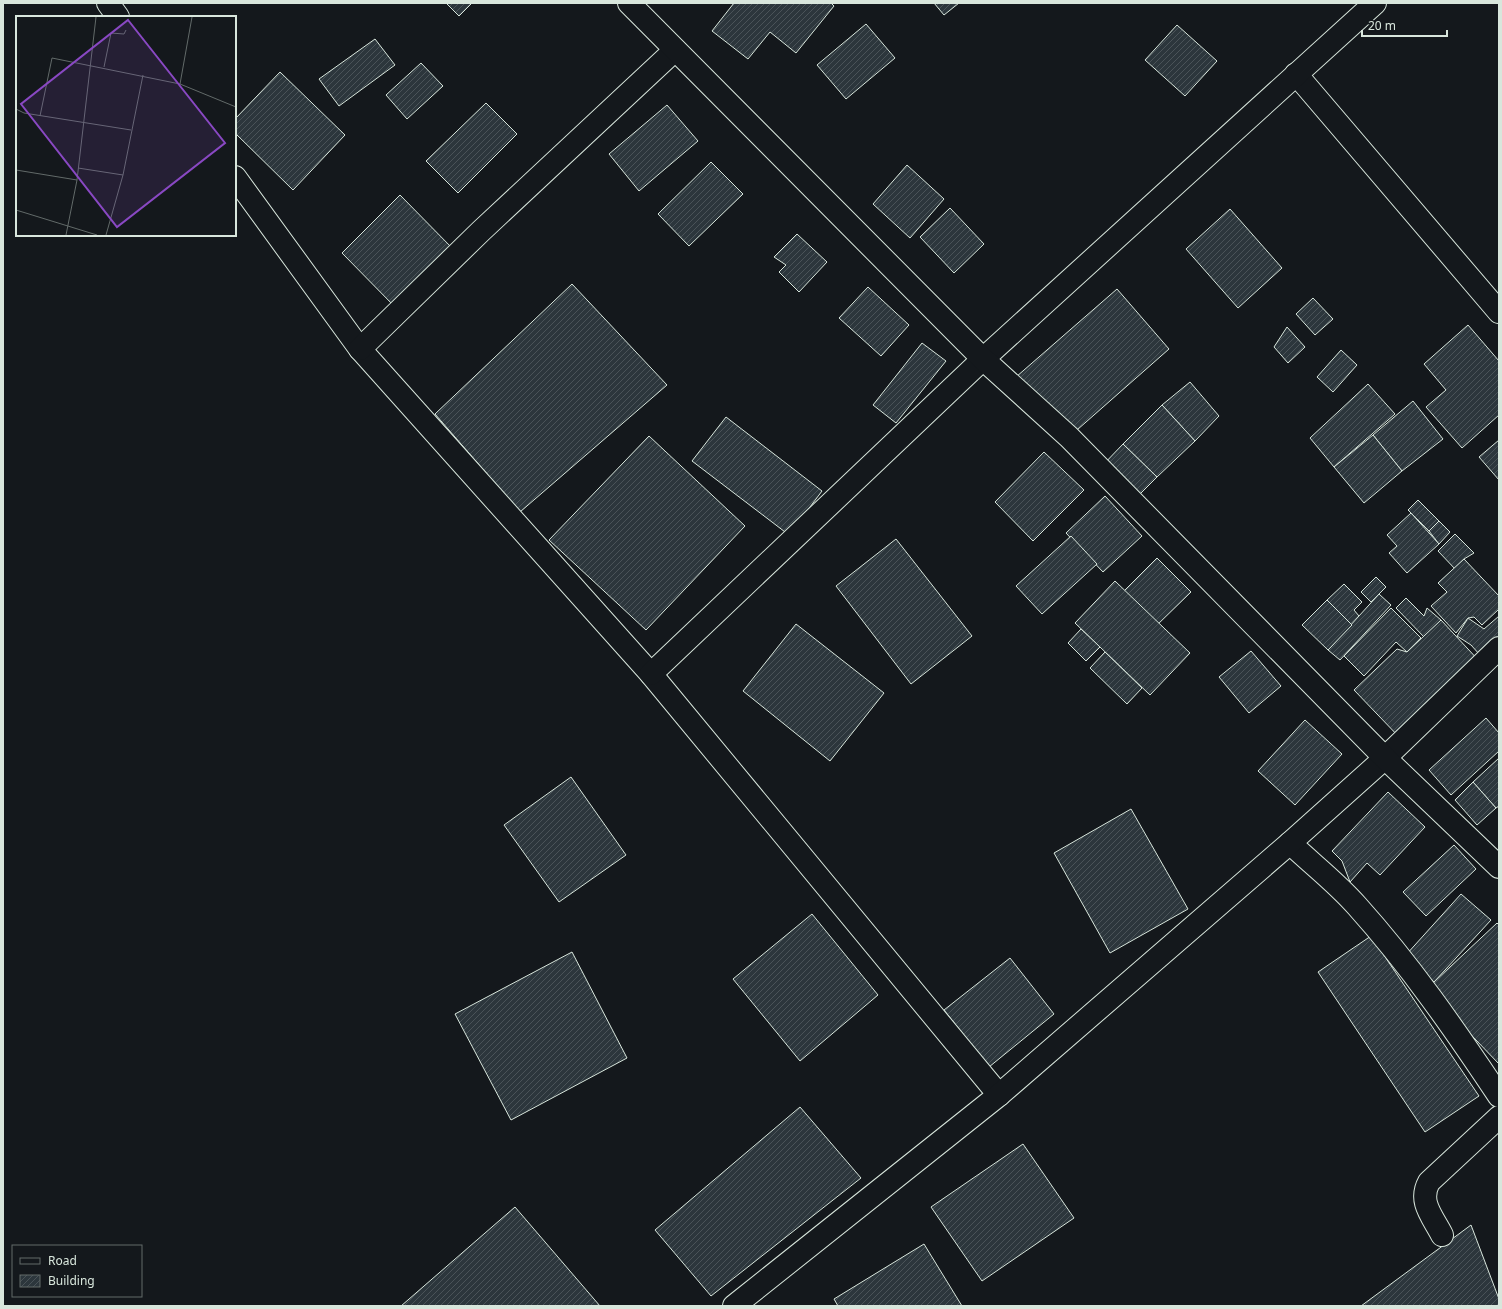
<svg xmlns="http://www.w3.org/2000/svg" width="1502" height="1309" font-family="'Noto Sans',sans-serif">
<style>
.building{fill:url(#building-hatch);stroke:#d8e6dc}
.lines{fill:none;stroke-linecap:round;stroke-linejoin:round}
.minor-casing{stroke:#d8e6dc;stroke-width:24}
.secondary-casing{stroke:#d8e6dc;stroke-width:24}
.minor{stroke:#14181c;stroke-width:22}
.secondary{stroke:#14181c;stroke-width:22}
.inset-road{fill:none;stroke:#626a69;stroke-width:1}
.view{fill:#8948c3;fill-opacity:0.15;stroke:#8948c3;stroke-width:2}
.inset-edge{fill:none;stroke:#d8e6dc;stroke-width:2}
</style>
<defs>
<pattern id="building-hatch" width="6" height="6" patternUnits="userSpaceOnUse"><rect width="6" height="6" fill="#2c363c"/><path d="M-1 1l2-2M0 6l6-6M5 7l2-2" fill="none" stroke="#4a5358"/></pattern>
</defs>
<rect width="100%" height="100%" fill="#14181c"/>
<g class="building">
<path d="M446 3H472L459 16Z"/>
<path d="M734 3H831L834 6 796 53 770 32 748 59 712 31Z"/>
<path d="M934 3H959L944 15Z"/>
<path d="M866 24 895 58 846 99 817 65Z"/>
<path d="M1177 25 1217 61 1185 96 1145 60Z"/>
<path d="M375 39 395 65 339 106 319 79Z"/>
<path d="M421 63 443 86 407 119 386 95Z"/>
<path d="M280 72 345 135 293 190 235 133V119Z"/>
<path d="M486 103 517 134 458 193 426 161Z"/>
<path d="M667 105 698 141 639 191 609 154Z"/>
<path d="M711 162 743 194 689 246 658 214Z"/>
<path d="M907 165 944 199 910 238 873 204Z"/>
<path d="M400 195 454 250 395 307 342 253Z"/>
<path d="M950 208 984 244 954 273 920 237Z"/>
<path d="M1230 209 1282 268 1238 308 1186 249Z"/>
<path d="M797 234 827 262 799 292 779 272 786 265 774 257Z"/>
<path d="M572 284 667 385 520 512 435 414Z"/>
<path d="M868 287 909 325 881 356 839 318Z"/>
<path d="M1117 289 1169 349 1069 437 1016 377Z"/>
<path d="M1313 298 1333 319 1315 335 1296 314Z"/>
<path d="M1468 325 1499 361V415L1462 448 1426 407 1446 390 1424 364Z"/>
<path d="M1287 327 1305 347 1288 363 1274 347Z"/>
<path d="M922 343 946 361 896 423 873 405Z"/>
<path d="M1341 350 1357 365 1333 392 1317 377Z"/>
<path d="M1190 382 1219 416 1195 441 1162 405Z"/>
<path d="M1368 384 1395 414 1334 467 1310 438Z"/>
<path d="M1413 401 1443 439 1402 471 1373 435Z"/>
<path d="M1162 405 1195 441 1157 477 1123 444Z"/>
<path d="M726 417 822 491 789 535 692 461Z"/>
<path d="M1373 435 1402 471 1364 503 1334 467Z"/>
<path d="M649 436 745 526 646 630 549 540Z"/>
<path d="M1499 440V480L1479 457Z"/>
<path d="M1123 444 1157 477 1134 500 1101 467Z"/>
<path d="M1044 452 1084 490 1033 541 995 502Z"/>
<path d="M1105 496 1142 536 1103 572 1066 533Z"/>
<path d="M1418 500 1439 521 1429 531 1408 510Z"/>
<path d="M1411 513 1439 544 1407 573 1389 553 1397 546 1387 535Z"/>
<path d="M1439 521 1450 532 1439 544 1429 531Z"/>
<path d="M1455 534 1474 553 1464 559 1456 570 1438 551Z"/>
<path d="M1071 536 1097 564 1042 614 1016 586Z"/>
<path d="M896 539 972 636 911 684 836 586Z"/>
<path d="M1157 558 1191 592 1154 628 1121 594Z"/>
<path d="M1464 559 1499 596V609L1482 625 1474 617 1468 618 1456 633 1431 606 1447 592 1438 583Z"/>
<path d="M1376 577 1386 587 1371 602 1361 592Z"/>
<path d="M1115 581 1190 653 1150 695 1075 623Z"/>
<path d="M1344 584 1362 602 1354 610 1359 616 1352 625 1327 600Z"/>
<path d="M1379 594 1391 605 1340 660 1328 650Z"/>
<path d="M1406 598 1424 616 1427 608 1441 620 1425 638 1396 608Z"/>
<path d="M1327 600 1352 625 1328 650 1302 625Z"/>
<path d="M1391 608 1421 638 1407 652 1396 642 1364 676 1344 656Z"/>
<path d="M1499 616V638L1480 655 1471 645 1457 636 1468 618 1484 629Z"/>
<path d="M1441 620 1481 663 1401 739 1354 690 1397 649 1407 652Z"/>
<path d="M796 624 884 693 830 761 743 691Z"/>
<path d="M1081 629 1100 647 1086 661 1068 643Z"/>
<path d="M1251 651 1281 686 1249 713 1219 677Z"/>
<path d="M1105 652 1142 688 1127 704 1090 668Z"/>
<path d="M1486 718 1499 733V751L1451 795 1429 770Z"/>
<path d="M1305 720 1342 754 1295 805 1258 771Z"/>
<path d="M1499 758V806L1496 808 1473 782Z"/>
<path d="M571 777 626 855 559 902 504 825Z"/>
<path d="M1473 782 1496 808 1477 825 1455 800Z"/>
<path d="M1388 792 1425 827 1380 875 1367 863 1350 882 1342 861 1332 851Z"/>
<path d="M1131 809 1188 909 1110 953 1054 853Z"/>
<path d="M1454 845 1476 869 1426 916 1403 892Z"/>
<path d="M1461 894 1491 920 1434 982 1405 956Z"/>
<path d="M812 914 878 995 800 1061 733 979Z"/>
<path d="M1497 923 1499 925V1064L1428 990 1434 982Z"/>
<path d="M1371 936 1479 1096 1425 1132 1318 972Z"/>
<path d="M572 952 627 1058 511 1120 455 1014Z"/>
<path d="M1010 958 1054 1014 989 1067 944 1010Z"/>
<path d="M800 1107 861 1178 711 1296 655 1230Z"/>
<path d="M1023 1144 1074 1218 982 1281 931 1207Z"/>
<path d="M515 1207 600 1306H401Z"/>
<path d="M1471 1225 1499 1299V1306H1361Z"/>
<path d="M924 1244 962 1306H838L834 1299Z"/>
</g>
<g class="lines">
<defs>
<g id="minor">
<path d="M108 3 118 17"/>
<path d="M1296 74 1499 312"/>
<path d="M235 177 360 349 651 674 999 1095"/>
<path d="M360 349 481 231 675 50"/>
<path d="M651 674 983 359 1375 3"/>
<path d="M1290 843C1312 864 1337 883 1357 906 1410 965 1455 1030 1499 1096"/>
<path d="M1442 1235C1433 1217 1418 1202 1429 1182L1499 1117"/>
<path d="M734 1306 999 1095 1290 843 1385 758 1499 648"/>
</g>
<path id="secondary" d="M629 3 983 359 1069 437 1385 758 1499 867"/>
</defs>
<use href="#minor" class="minor-casing"/>
<use href="#secondary" class="secondary-casing"/>
<use href="#minor" class="minor"/>
<use href="#secondary" class="secondary"/>
</g>
<g transform="translate(16 16)">
<rect width="220" height="220" fill="#14181c"/>
<path class="inset-road" d="M88 51 95 17 108 18 110 14M164 68 176 1M0 93 8 97 115 114M24 100 36 42 164 68 220 91M62 152 107 159M0 154 61 164M0 194 81 219M50 219 61 164 80 1M90 219 107 159 127 59"/>
<path class="view" d="M112 4 209 127 101 211 5 88Z"/>
<rect width="220" height="220" class="inset-edge"/>
</g>
<rect width="1502" height="1309" fill="none" stroke="#d8e6dc" stroke-width="8"/>
<rect x="12" y="1245" width="130" height="52" fill="#14181c" stroke="#626a69"/>
<rect x="20" y="1258" width="20" height="6" fill="#14181c" stroke="#626a69"/>
<text x="48" y="1265" font-size="12" fill="#d8e6dc">Road</text>
<rect x="20" y="1275" width="20" height="12" fill="url(#building-hatch)" stroke="#626a69"/>
<text x="48" y="1285" font-size="12" fill="#d8e6dc">Building</text>
<path d="M1362 30v6h85v-6" fill="none" stroke="#d8e6dc" stroke-width="2"/>
<text x="1368" y="30" font-size="12" fill="#d8e6dc" stroke="#14181c" stroke-width="3" paint-order="stroke">20 m</text>
</svg>
